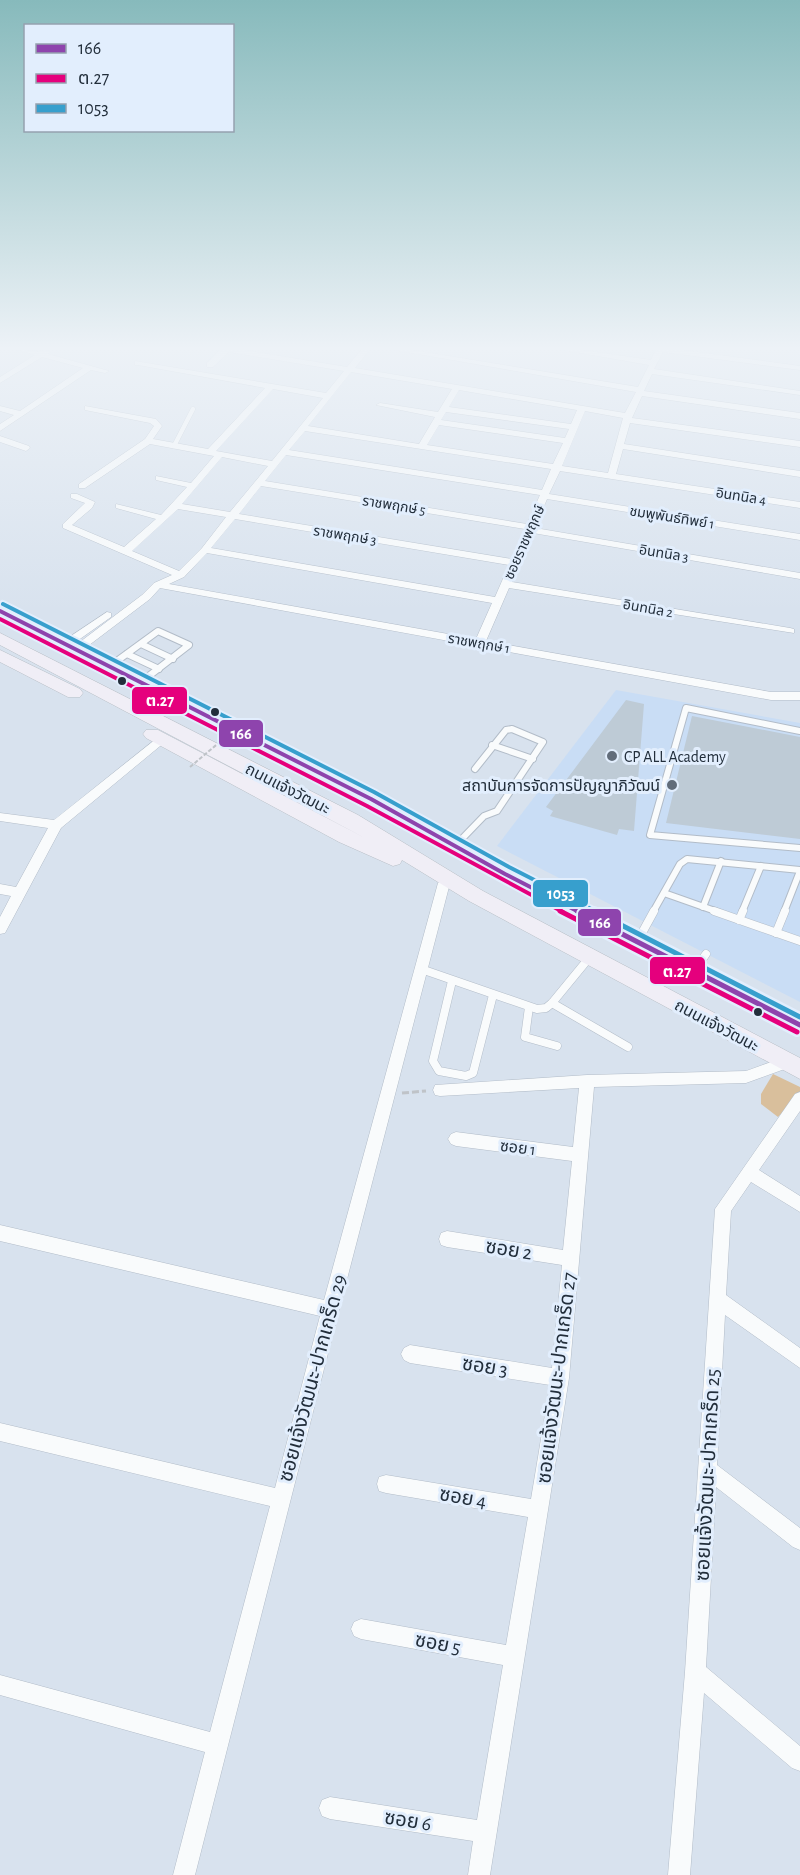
<svg xmlns="http://www.w3.org/2000/svg" width="800" height="1875" font-family="'Alegreya Sans','Noto Sans Thai',sans-serif">
<style>
.built{fill:#c9ddf5}
.green{fill:#d9bf9c}
.building{fill:#becbd6}
.lines{fill:none;stroke-linecap:round;stroke-linejoin:round}
.lane-far2-casing{stroke:#b2bcc8;stroke-width:5}
.lane-far1-casing{stroke:#b2bcc8;stroke-width:8}
.lane-casing{stroke:#b2bcc8;stroke-width:9}
.street-casing{stroke:#b2bcc8;stroke-width:1}
.primary-casing{stroke:#b8bfc6;stroke-width:1}
.path{stroke:#bfc3c8;stroke-width:3;stroke-dasharray:7 3;stroke-linecap:butt}
.lane-far2{stroke:#f9fbfc;stroke-width:4.5}
.lane-far1{stroke:#f9fbfc;stroke-width:6}
.lane{stroke:#f9fbfc;stroke-width:8}
.street{fill:#f9fbfc;fill-rule:evenodd}
.primary{fill:#f0eef6;fill-rule:evenodd}
.path-bridge{stroke:#bfc3c8;stroke-width:2;stroke-dasharray:4 2;stroke-linecap:butt}
.bus-1-far1-casing{stroke:#e2eefd;stroke-width:8}
.bus-1-casing{stroke:#e2eefd;stroke-width:10}
.bus-2-far1-casing{stroke:#e2eefd;stroke-width:8}
.bus-2-casing{stroke:#e2eefd;stroke-width:10}
.bus-3-far1-casing{stroke:#e2eefd;stroke-width:8}
.bus-3-casing{stroke:#e2eefd;stroke-width:10}
.bus-1-far1{stroke:#8e44ad;stroke-width:4}
.bus-1{stroke:#8e44ad;stroke-width:5}
.bus-2-far1{stroke:#e5007d;stroke-width:4}
.bus-2{stroke:#e5007d;stroke-width:5}
.bus-3-far1{stroke:#379fcd;stroke-width:4}
.bus-3{stroke:#379fcd;stroke-width:5}
.bus-dot{fill:#222e3b;stroke:#e2eefd;stroke-width:2}
.poi-dot{fill:#626d7a;stroke:#e2eefd;stroke-width:2}
.labels{text-anchor:middle;stroke-width:6;stroke-linejoin:round;paint-order:stroke}
.far-street-label{font-size:14px;fill:#222e3b;stroke:#e2eefd}
.poi-label{font-size:16px;fill:#222e3b;stroke:#e2eefd;text-anchor:start}
.street-label{font-size:16px;fill:#222e3b;stroke:#e2eefd}
.near-street-label{font-size:20px;fill:#222e3b;stroke:#e2eefd}
.line-badge{stroke:#e2eefd;stroke-width:2}
.badge-label{font-size:16px;text-anchor:middle;font-weight:bold;fill:#fff}
</style>
<rect width="100%" height="100%" fill="#d8e2ee"/>
<path class="built" d="M616 690 800 723V1002L497 846Z"/>
<path class="green" d="M773 1074 800 1087V1093L778 1117 761 1104V1094Z"/>
<g class="building">
<path d="M626 700 644 704 634 831 619 829 617 835 550 816 553 811 546 807Z"/>
<path d="M692 716 800 737V839L666 823Z"/>
</g>
<g class="lines">
<defs>
<path id="lane-far2" d="M174 446 193 409"/>
<g id="lane-far1">
<path d="M141 644 173 659"/>
<path d="M127 654 159 669"/>
<path d="M110 666 158 631 189 645 141 682"/>
<path d="M800 731 686 708 650 835 800 848"/>
<path d="M492 745 533 759"/>
<path d="M455 846 484 816 497 811 543 742 512 729 506 730 475 769"/>
<path d="M664 893 718 912"/>
<path d="M703 907 721 861"/>
<path d="M653 912 680 864 687 859 800 870"/>
<path d="M742 912 761 866"/>
<path d="M784 912 800 871"/>
</g>
<g id="lane">
<path d="M714 911 800 941"/>
<path d="M739 920 743 911"/>
<path d="M776 933 785 911"/>
<path d="M637 942 654 911"/>
<path d="M421 969 537 1009 546 1008 552 1003 589 958"/>
<path d="M694 971 706 954"/>
<path d="M452 981 433 1061 439 1071 466 1076 473 1073 493 995"/>
<path d="M552 1003 628 1047"/>
<path d="M529 1007 525 1037 557 1046"/>
</g>
<g id="street">
<path d="M16 349 40 352 45 350 49 352 48 354 109 371 105 373 91 370 0 431V424L14 415 0 411V406L20 411 83 368 42 357 0 383V377L35 355Z"/>
<path d="M221 349H237L347 367 362 349H370L355 368 625 413 636 392 389 349H406L638 387 649 365 558 349H575L651 360 656 349H675L800 366V370L663 352 654 369 800 391V395L652 374 644 391 800 413V419L642 396 632 418 800 441V447L630 423 624 444 800 471V477L623 449 616 474 800 502V508L560 471 549 494 800 534V540L547 499 535 528 800 573V579L533 533 512 582 790 628 794 629V633L509 588 486 641 771 692H800V700H771L160 588 150 599 80 652H72V648L142 595 154 583 172 575 63 528V524L85 503 71 498V494H77L95 502 92 508 72 525 124 547 156 519 116 508V504L161 515 187 487 156 480V476L191 483 214 456 150 444 85 488H79V484L145 439 154 426 150 423 85 410V406L156 419 162 426 153 439 208 449 265 388 138 365H135V361L326 393 344 371 229 352 213 367H207V363ZM351 372 452 389 438 412 380 403 376 405 435 417 419 444 308 426ZM273 389 323 398 272 461 216 451ZM459 390 577 410 571 424 449 407ZM585 411 623 418 608 473 562 466ZM446 412 569 429 565 438 441 420ZM439 425 563 443 553 464 427 445ZM305 431 551 469 542 490 289 450ZM286 455 540 495 527 524 265 481ZM222 457 268 466 230 512 182 504ZM261 486 525 529 512 559 239 514ZM178 509 226 517 202 548 179 571 132 551ZM235 519 509 565 495 597 211 548ZM207 553 492 603 476 639 169 584 184 577Z"/>
<path d="M0 436 29 446 30 448 26 451 0 442Z"/>
<path d="M107 612 111 613V617L70 646H62V642Z"/>
<path d="M161 735 167 739 165 742 61 828 5 933 0 934V917L11 896 0 894V884L16 887 48 828 0 821V813L54 820Z"/>
<path d="M444 878 450 883 339 1310 195 1875H173L205 1752 0 1695V1675L210 1732 270 1506 0 1441V1423L275 1488 320 1316 0 1241V1225L324 1300 438 883Z"/>
<path d="M788 1056 793 1058 795 1062 793 1066 746 1083 594 1087 569 1378 490 1875H468L473 1841 330 1819 322 1816 319 1808 322 1800 330 1797 477 1820 503 1665 361 1639 354 1636 351 1629 354 1622 361 1619 506 1645 528 1517 386 1493 379 1491 377 1484 379 1477 386 1475 531 1499 550 1385 410 1363 404 1360 401 1354 404 1348 410 1345 552 1368 562 1265 447 1247 441 1245 439 1239 441 1233 447 1231 563 1250 572 1161 456 1146 451 1144 448 1139 451 1134 456 1132 573 1147 579 1088 440 1096 435 1095 433 1090 435 1085 587 1075 746 1071Z"/>
<path d="M800 1092V1111L759 1170 800 1196V1212L751 1182 731 1211 726 1295 800 1348V1368L725 1315 717 1465 800 1528V1550L793 1547 716 1487 706 1667 800 1746V1771L792 1768 704 1693 690 1875H668L685 1672 715 1209 795 1094Z"/>
</g>
<g id="primary">
<path d="M0 606 378 794 512 869 800 1014V1034L498 879 364 804 0 617Z"/>
<path d="M0 633 358 815 483 891 800 1058V1079L469 901 402 860 400 864 393 866 339 842 146 738 143 734 146 730H158L365 838 0 645Z"/>
<path d="M0 650 80 689 83 693 80 697H68L0 662Z"/>
</g>
</defs>
<use href="#lane-far2" class="lane-far2-casing"/>
<use href="#lane-far1" class="lane-far1-casing"/>
<use href="#lane" class="lane-casing"/>
<use href="#street" class="street-casing"/>
<use href="#primary" class="primary-casing"/>
<path class="path" d="M402 1093 426 1091"/>
<use href="#lane-far2" class="lane-far2"/>
<use href="#lane-far1" class="lane-far1"/>
<use href="#lane" class="lane"/>
<use href="#street" class="street"/>
<use href="#primary" class="primary"/>
<path class="path-bridge" d="M190 767 240 725"/>
<defs>
<path id="bus-1-far1" d="M0 611 371 799 505 874 579 912"/>
<path id="bus-1" d="M577 911 800 1025"/>
<path id="bus-2-far1" d="M0 619 367 806 563 912"/>
<path id="bus-2" d="M560 911 797 1032"/>
<path id="bus-3-far1" d="M3 604 374 792 509 867 597 912"/>
<path id="bus-3" d="M594 911 800 1017"/>
</defs>
<use href="#bus-1-far1" class="bus-1-far1-casing"/>
<use href="#bus-1" class="bus-1-casing"/>
<use href="#bus-2-far1" class="bus-2-far1-casing"/>
<use href="#bus-2" class="bus-2-casing"/>
<use href="#bus-3-far1" class="bus-3-far1-casing"/>
<use href="#bus-3" class="bus-3-casing"/>
<use href="#bus-1-far1" class="bus-1-far1"/>
<use href="#bus-1" class="bus-1"/>
<use href="#bus-2-far1" class="bus-2-far1"/>
<use href="#bus-2" class="bus-2"/>
<use href="#bus-3-far1" class="bus-3-far1"/>
<use href="#bus-3" class="bus-3"/>
</g>
<linearGradient id="sky" x2="0" y2="1"><stop stop-color="#87babc"/><stop offset="0.57" stop-color="#edf2f7"/><stop offset="1" stop-color="#edf2f7" stop-opacity="0"/></linearGradient>
<rect width="800" height="611" fill="url(#sky)"/>
<g class="bus-dot">
<circle cx="122" cy="681" r="5"/>
<circle cx="215" cy="712" r="5"/>
<circle cx="758" cy="1012" r="5"/>
</g>
<g class="poi-dot">
<circle cx="612" cy="756" r="6"/>
<circle cx="672" cy="785" r="6"/>
</g>
<g class="labels">
<g class="far-street-label">
<text transform="translate(741 496) rotate(9)" y="5">อินทนิล 4</text>
<text transform="translate(394 505) rotate(9)" y="5">ราชพฤกษ์ 5</text>
<text transform="translate(672 517) rotate(9)" y="5">ชมพูพันธ์ทิพย์ 1</text>
<text transform="translate(345 535) rotate(9)" y="5">ราชพฤกษ์ 3</text>
<text transform="translate(524 542) rotate(-66)" y="5">ซอยราชพฤกษ์</text>
<text transform="translate(664 553) rotate(9)" y="5">อินทนิล 3</text>
<text transform="translate(648 608) rotate(10)" y="5">อินทนิล 2</text>
<text transform="translate(479 643) rotate(10)" y="5">ราชพฤกษ์ 1</text>
</g>
<g class="poi-label">
<text x="624" y="762">CP ALL Academy</text>
<text x="660" y="791" text-anchor="end">สถาบันการจัดการปัญญาภิวัฒน์</text>
</g>
<g class="street-label">
<text transform="translate(288 788) rotate(27)" y="6">ถนนแจ้งวัฒนะ</text>
<text transform="translate(717 1025) rotate(28)" y="6">ถนนแจ้งวัฒนะ</text>
<text transform="translate(518 1147) rotate(7)" y="6">ซอย 1</text>
</g>
<g class="near-street-label">
<text transform="translate(509 1249) rotate(9)" y="7">ซอย 2</text>
<text transform="translate(485 1366) rotate(9)" y="7">ซอย 3</text>
<text transform="translate(312 1378) rotate(-75)" y="7">ซอยแจ้งวัฒนะ-ปากเกร็ด 29</text>
<text transform="translate(556 1378) rotate(-83)" y="7">ซอยแจ้งวัฒนะ-ปากเกร็ด 27</text>
<text transform="translate(707 1475) rotate(-87)" y="7">ซอยแจ้งวัฒนะ-ปากเกร็ด 25</text>
<text transform="translate(463 1497) rotate(10)" y="7">ซอย 4</text>
<text transform="translate(438 1643) rotate(11)" y="7">ซอย 5</text>
<text transform="translate(408 1820) rotate(9)" y="7">ซอย 6</text>
</g>
</g>
<g class="line-badge">
<rect x="131" y="686" width="57" height="29" rx="6" fill="#e5007d"/>
<rect x="218" y="719" width="46" height="29" rx="6" fill="#8e44ad"/>
<rect x="532" y="879" width="57" height="29" rx="6" fill="#379fcd"/>
<rect x="577" y="908" width="45" height="29" rx="6" fill="#8e44ad"/>
<rect x="649" y="956" width="57" height="29" rx="6" fill="#e5007d"/>
</g>
<g class="badge-label">
<text x="160" y="706">ต.27</text>
<text x="241" y="739">166</text>
<text x="561" y="899">1053</text>
<text x="600" y="928">166</text>
<text x="677" y="977">ต.27</text>
</g>
<rect x="24" y="24" width="210" height="108" fill="#e2eefd" stroke="#95a1af" stroke-width="1.5"/>
<rect x="36" y="44" width="30" height="9" fill="#8e44ad" stroke="#95a1af" stroke-width="1.5"/>
<text x="78" y="54" font-size="18" fill="#222e3b">166</text>
<rect x="36" y="74" width="30" height="9" fill="#e5007d" stroke="#95a1af" stroke-width="1.5"/>
<text x="78" y="84" font-size="18" fill="#222e3b">ต.27</text>
<rect x="36" y="104" width="30" height="9" fill="#379fcd" stroke="#95a1af" stroke-width="1.5"/>
<text x="78" y="114" font-size="18" fill="#222e3b">1053</text>
</svg>
